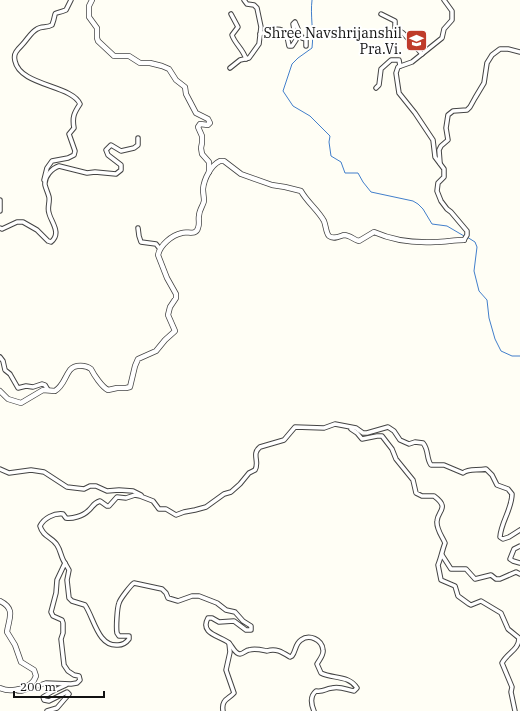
<svg xmlns="http://www.w3.org/2000/svg" width="520" height="711" font-family="'IBM Plex Serif',serif">
<style>
.lines{fill:none;stroke-linecap:round;stroke-linejoin:round}
.stream{stroke:#427fcb;stroke-width:1}
.minor-casing{stroke:#444;stroke-width:5.5}
.tertiary-casing{stroke:#444;stroke-width:6}
.minor{stroke:#fff;stroke-width:3.5}
.tertiary{stroke:#fff;stroke-width:4.5}
.labels{text-anchor:middle;stroke-width:4;stroke-linejoin:round;paint-order:stroke}
.poi-label{font-size:14px;fill:#111;stroke:#fff;text-anchor:end}
</style>
<rect width="100%" height="100%" fill="#fffef5"/>
<g class="lines">
<g class="stream">
<path d="M312 0C310 16 314 32 312 48L298 58 292 64 283 91 293 106 310 116 330 136 329 142 331 156 341 162 345 173H358L363 182 371 192 413 201 418 204 423 209 432 224 447 226 464 236"/>
<path d="M467 237 475 242 477 247 474 271 479 291 487 300 489 318 495 339 501 351 512 356H520"/>
</g>
<defs>
<g id="minor">
<path d="M444 0 452 11V20L444 29 442 38 412 62 398 67 396 73 399 93 415 113 433 140 435 157 444 169V177L438 183 437 191 441 201 447 209 451 212 467 231V235L464 240"/>
<path d="M231 14 238 27 232 35C235 44 243 49 246 59"/>
<path d="M381 14 395 21V28L403 33 422 54"/>
<path d="M260 34C277 27 286 25 289 46H292L296 40 293 24 295 22 302 38 306 39V46"/>
<path d="M230 68 240 60 249 58 259 44 261 27 257 8 254 5 247 4 244 0"/>
<path d="M376 88 379 85 381 69 391 60H399L400 66"/>
<path d="M440 163 439 150 441 146 448 140 446 128 448 115 453 111 467 110 470 107 475 98 484 83 487 63 492 55 500 49H508L520 52"/>
<path d="M44 180 47 168 52 161 68 158 74 155 75 151 69 134 74 128C72 117 74 113 80 104 72 85 20 86 15 61 14 57 14 55 16 52 18 49 20 47 22 45 27 40 31 32 37 29 41 26 47 28 52 25 58 9 50 16 66 10L71 0"/>
<path d="M0 200V211"/>
<path d="M0 228 2 229 17 222H23L37 230 48 241 51 242C62 233 51 222 49 213 47 208 50 202 49 197 48 193 46 189 45 185 44 177 52 168 59 166L87 173 95 172 116 174 121 170V165L108 155 106 150 111 145 121 151 134 148 138 145V138"/>
<path d="M138 228 139 236 141 242 156 244 160 249"/>
<path d="M0 357 3 361 5 370 10 374 18 388 26 386 33 387 42 384 45 385 48 390"/>
<path d="M351 429 357 433 362 439 377 436H382L392 449 396 459 413 480 416 493 422 496H434C450 508 438 510 437 521 436 529 442 536 445 543 442 551 441 558 438 565L441 580 455 586 458 596 469 604 471 605 481 601 501 613 508 629 519 638C519 650 507 653 502 663L512 687 511 692 515 711"/>
<path d="M0 469 9 473 31 470 44 472 67 487 84 489 90 486H96L107 491 119 490 133 491 141 495"/>
<path d="M520 546 514 549 510 559 513 561 520 563"/>
<path d="M442 555 451 569H466L475 579 491 575 496 579H500L516 572 520 574"/>
<path d="M65 563C61 558 61 551 57 545 52 537 43 537 40 526 44 518 54 513 63 514L66 518C72 519 83 516 88 511 93 507 93 503 100 501L107 506H109L117 497 126 498 135 495 140 496 153 501 159 509H166L176 515 184 512 195 510 206 507 224 494 231 492 240 484 249 473 255 470C260 462 251 454 260 447L284 440 295 427 324 428 335 424 356 428 363 433H367L388 427 394 431 400 440 409 444 415 442 423 443C429 450 426 458 431 465H444L463 473C469 468 477 471 486 469L492 475 497 485 508 489 512 494C512 509 501 522 500 537L503 539 509 537 520 530"/>
<path d="M18 691H22L46 683 71 684 77 683 80 680 79 676 74 675 68 671 64 665 61 639 63 633V623L62 620 53 616 51 612 56 593 57 580 65 563 69 570 67 580 69 598 72 601 85 605C94 618 98 647 118 645 123 645 126 643 129 639V636H119L117 633C116 628 117 608 119 603 120 599 131 585 134 583L162 589 166 593 168 598 178 601 192 596H199L217 603 226 610 235 612 243 621 251 626V630H246L234 621 219 622 212 618H208C199 634 221 636 229 643 232 646 235 654 240 654 243 654 246 650 249 650 255 648 262 650 267 651 276 648 282 652 290 657L292 656C296 651 295 644 301 640 309 634 322 639 323 650 324 655 319 660 317 664L321 673C333 679 349 675 357 688L354 691C347 690 341 686 332 688 324 689 325 692 316 691 310 696 311 704 314 711"/>
<path d="M47 711 57 708 69 694 67 692 49 701 44 700 43 697 53 691 66 685"/>
<path d="M223 711C221 699 229 699 234 693L226 670 230 652 229 643"/>
</g>
<g id="tertiary">
<path d="M92 0 89 6V17L97 28V38L98 41 114 56H129L140 63H150L162 66 169 69 176 80 185 87 186 94 196 113 208 119 210 123 208 125 200 124 198 127 202 136V143L201 148 202 154 209 162V172"/>
<path d="M0 391 8 399 21 403 43 390 55 391C64 385 64 378 70 370 75 364 86 365 91 369 94 375 102 387 108 390L117 388H126L130 387 135 366 138 359 156 351 165 340 175 331 168 315 170 307 176 298V294L167 278 158 255C160 245 172 235 182 233 187 231 196 236 198 228 200 224 198 219 199 216 199 210 203 206 204 201 204 197 203 193 203 189 204 179 211 165 220 161H224L241 174 272 185 285 187 301 191C307 202 318 210 324 221 326 226 326 233 329 236 334 240 340 236 344 235 350 235 354 240 359 241L374 232C392 240 415 243 435 242 445 242 454 240 464 240"/>
<path d="M0 601C16 609 9 618 7 632L15 645 21 662 34 670 36 676C32 689 11 693 0 688"/>
</g>
</defs>
<use href="#minor" class="minor-casing"/>
<use href="#tertiary" class="tertiary-casing"/>
<use href="#minor" class="minor"/>
<use href="#tertiary" class="tertiary"/>
</g>
<defs>
<symbol id="school-square" viewBox="-11 -11 22 22"><rect x="-9" y="-9" width="18" height="18" rx="4" fill="#bf3b2a" stroke="#fff"/><path d="M0-5L7-2L0 1L-7-2ZM-4 1L0 2.5L4 1V4Q0 6-4 4Z" fill="#fff"/></symbol>
</defs>
<g fill-rule="evenodd">
<use href="#school-square" x="404" y="28" width="25" height="25"/>
</g>
<g class="labels">
<g class="poi-label">
<text x="402" y="38">Shree Navshrijanshil<tspan x="402" dy="16">Pra.Vi.</tspan></text>
</g>
</g>
<path d="M14 691v6h90v-6" fill="none" stroke="#111111" stroke-width="2"/>
<text x="20" y="691" font-size="12" fill="#111111" stroke="#ffffff" stroke-width="3" paint-order="stroke">200 m</text>
</svg>
